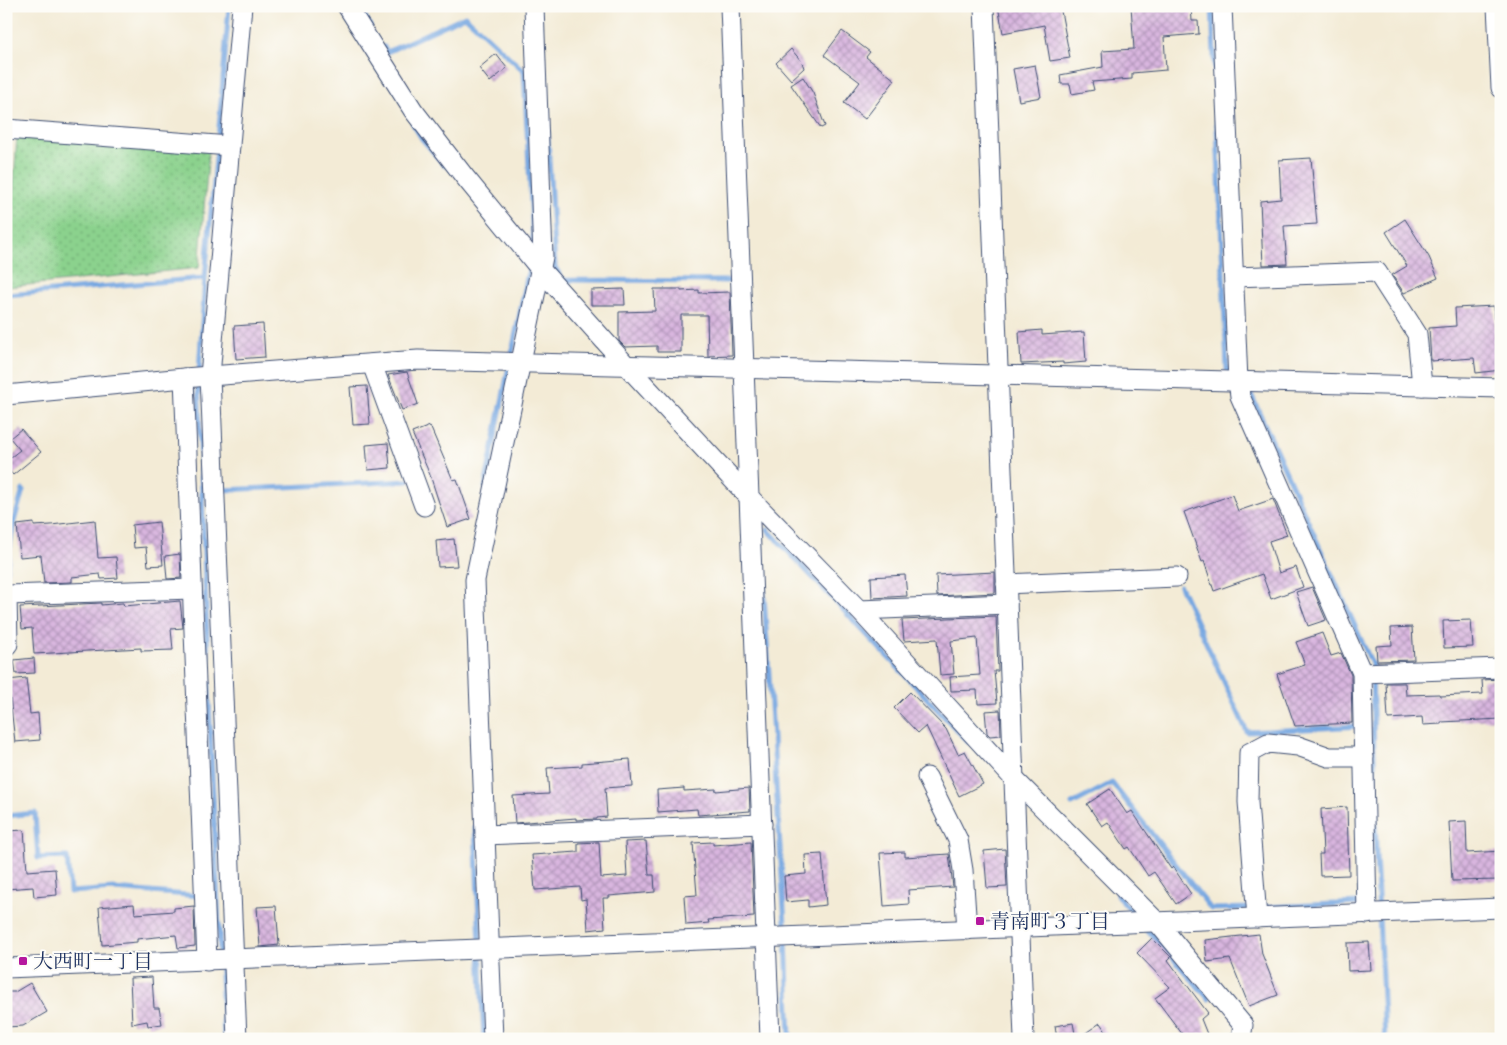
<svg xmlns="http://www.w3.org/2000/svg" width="1507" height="1045" font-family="'IM FELL Great Primer','Noto Serif JP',serif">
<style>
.grass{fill:url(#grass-dots);stroke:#538076}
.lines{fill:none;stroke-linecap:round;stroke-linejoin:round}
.stream{stroke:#77a7e1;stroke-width:5}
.building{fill:url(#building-cross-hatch)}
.minor-casing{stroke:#3b4b70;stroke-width:21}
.minor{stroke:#fff;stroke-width:19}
.poi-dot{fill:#b5179e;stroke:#fdfcf7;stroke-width:2}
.labels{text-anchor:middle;stroke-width:4;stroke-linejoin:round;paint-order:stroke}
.poi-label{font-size:20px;fill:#1b2f5e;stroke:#fdfcf7;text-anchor:start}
</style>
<defs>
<pattern id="grass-dots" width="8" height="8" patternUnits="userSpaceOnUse" patternTransform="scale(1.25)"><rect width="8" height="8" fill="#8bd28d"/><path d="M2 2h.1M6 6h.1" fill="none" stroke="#71ab76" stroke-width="1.8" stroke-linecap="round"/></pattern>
<pattern id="building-cross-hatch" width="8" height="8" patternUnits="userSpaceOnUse" patternTransform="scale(1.25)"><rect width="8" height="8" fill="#d9b6df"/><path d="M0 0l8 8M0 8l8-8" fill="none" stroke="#af94b8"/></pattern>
</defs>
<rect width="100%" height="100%" fill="#fdfcf7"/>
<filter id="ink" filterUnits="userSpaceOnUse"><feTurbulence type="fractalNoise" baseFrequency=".02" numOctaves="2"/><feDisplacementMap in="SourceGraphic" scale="10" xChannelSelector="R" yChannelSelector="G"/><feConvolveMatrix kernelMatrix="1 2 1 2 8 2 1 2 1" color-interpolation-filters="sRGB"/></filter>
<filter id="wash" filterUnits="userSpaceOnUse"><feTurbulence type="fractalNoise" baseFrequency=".0096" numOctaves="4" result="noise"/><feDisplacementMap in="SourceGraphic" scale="20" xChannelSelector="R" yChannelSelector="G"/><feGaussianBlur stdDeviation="1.12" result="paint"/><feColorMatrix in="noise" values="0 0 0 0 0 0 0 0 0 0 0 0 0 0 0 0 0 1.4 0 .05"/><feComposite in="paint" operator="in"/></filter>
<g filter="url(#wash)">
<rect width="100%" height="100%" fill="#f3ebd6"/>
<path class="grass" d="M17 135 209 150 199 268 7 287Z"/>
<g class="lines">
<g class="stream">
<path d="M358 6 370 25"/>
<path d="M1212 6 1227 370 1233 376"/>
<path d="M384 47 387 52 465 16 524 71 533 243 532 250"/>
<path d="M547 122 555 267 563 280 736 281"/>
<path d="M413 124 422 139 444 165"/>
<path d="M218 140 229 6"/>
<path d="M205 278 217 149"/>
<path d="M6 295 205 278 199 372"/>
<path d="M511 357 530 263"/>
<path d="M198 381 211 752 224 1039"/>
<path d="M1244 387 1251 394 1372 664 1376 854 1385 1039"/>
<path d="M485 487 509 366"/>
<path d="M223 490 408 481"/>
<path d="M768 530 968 742"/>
<path d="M760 533 786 940 790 1039"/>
<path d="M6 574 13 525 23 490"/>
<path d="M1180 586 1247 732 1361 726"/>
<path d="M1072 804 1112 783 1211 909 1252 908"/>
<path d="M6 816 35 813 38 858 67 857 70 892 114 889 200 896"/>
<path d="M475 827 484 1039"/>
<path d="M1117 895 1136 917"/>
<path d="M1261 907 1362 903"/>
<path d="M1145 927 1209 999"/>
</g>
</g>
<g id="blocks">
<g class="building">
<path d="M998 6H1060L1070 58 1050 61 1044 25 1003 33Z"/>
<path d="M1131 6H1191L1192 21H1198L1199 34 1164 37 1166 70 1132 73V79L1092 82 1094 90 1072 94 1070 84H1061L1060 75 1103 67 1102 51 1134 49Z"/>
<path d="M842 31 870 52 866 57 895 80 865 119 844 103 860 82 824 55Z"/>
<path d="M791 49 802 62 804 68 791 80 776 63Z"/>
<path d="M496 54 507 68 490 82 479 68Z"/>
<path d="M1035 65 1041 97 1019 101 1013 69Z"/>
<path d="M803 77 813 93 825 126 821 128 791 85Z"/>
<path d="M1311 158 1317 224 1284 226 1287 264 1263 265 1260 201 1281 199 1279 160Z"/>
<path d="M1405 219 1429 257 1438 278 1404 293 1392 275 1407 266 1386 232Z"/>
<path d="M624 289 625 305H591V290Z"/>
<path d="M654 289H681V291L699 290V293L730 292 732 355 708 356 707 315H681V352H657V346L625 347 619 341V312L655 311Z"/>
<path d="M1494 306 1496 335H1498L1501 370 1476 373 1474 358 1431 361 1429 328 1456 326 1455 308Z"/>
<path d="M263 324 265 357 236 359 234 326Z"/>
<path d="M1042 330V335L1084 332 1086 362 1063 364V362L1021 364 1019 332Z"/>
<path d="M407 372 418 404 402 410 388 375Z"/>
<path d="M367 386 370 424 353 425 350 387Z"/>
<path d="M430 426 453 480 457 479 471 519 447 527 430 475 412 433Z"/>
<path d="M21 429 41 452 13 475 6 467V461L20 450 10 438Z"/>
<path d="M388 443 390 468 368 470 366 445Z"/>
<path d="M1232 495 1238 511 1273 499 1287 535 1269 541 1279 573 1296 567 1303 587 1271 599 1262 574 1214 591 1204 561 1202 562 1184 512Z"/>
<path d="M95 520 98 558 116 557 118 578 101 579 100 574 72 577V582L44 583 41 555 20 557 17 525 34 523V526L51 525Z"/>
<path d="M159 522 163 565 148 566 146 547 134 548 132 525Z"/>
<path d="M454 539 457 566 438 567 436 541Z"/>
<path d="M180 554 181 578 167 579 165 556Z"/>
<path d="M995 572V593L937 596 936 575Z"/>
<path d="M905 575 907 596 872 598 871 577Z"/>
<path d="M1312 587 1326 620 1308 626 1296 592Z"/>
<path d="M180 601 183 628 171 629 173 650 141 651V648L34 654 32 628 22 629 20 607 101 603V605L123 603 124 606Z"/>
<path d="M996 616 998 671H994L997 703 978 704 977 690 951 691 950 677 980 675 977 638 951 641 954 674 940 675 937 639 904 641 902 620Z"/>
<path d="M1471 620 1473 647 1444 648 1443 621Z"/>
<path d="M1412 627 1414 660 1377 661 1376 646 1392 645 1391 628Z"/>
<path d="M1322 633 1331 656 1341 653 1351 675 1352 723 1295 726 1277 674 1305 665 1296 642Z"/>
<path d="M34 658 35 673 16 674 14 660Z"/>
<path d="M26 678 30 714 38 713 40 740 15 742 8 680Z"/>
<path d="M1501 679V719L1441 722V724L1423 725 1422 717 1388 719 1386 683H1405L1406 695 1439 694 1440 696 1483 694 1482 680Z"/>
<path d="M910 692 946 729 958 754 965 751 983 784 959 796 926 726 918 733 894 708Z"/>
<path d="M1000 710 1001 735 990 736 987 733 985 711Z"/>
<path d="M630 759 632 786 605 788 607 817 597 818V819L576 820V818L515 823 513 796 549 794 547 768 582 766V763Z"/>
<path d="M684 788V791L716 789V791L749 788 750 811 698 815 697 809 658 812 657 790Z"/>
<path d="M1110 789 1127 814 1132 811 1171 869 1173 867 1191 894 1176 904 1154 872 1148 876 1129 847 1126 849 1108 822 1102 826 1087 804Z"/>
<path d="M1347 807 1349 875 1320 876 1319 854H1323L1321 809Z"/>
<path d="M1466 821 1467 853 1501 851V880L1452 881 1449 822Z"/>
<path d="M24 830 27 871 55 869 57 895 34 897 33 887 6 889V856H10L8 831Z"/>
<path d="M646 841 649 875H654L655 892 609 896V898H603L605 928 588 930 586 899 581 900 580 887 535 890 532 855 578 852V843L599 842 601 878 627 876 625 842Z"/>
<path d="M713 842V845L751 842 754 917 708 920 709 923 686 925 684 896 697 895 693 843Z"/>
<path d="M1005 849 1007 887 987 888 984 851Z"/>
<path d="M905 852V857L949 854 953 887 908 890 909 904 884 906 880 853Z"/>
<path d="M822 854 826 905 808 907V900L786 902 784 876 806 874 805 855Z"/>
<path d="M134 904 135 914 174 911V908L194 906 195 946 178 948 176 935 137 939V942L102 945 99 907Z"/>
<path d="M276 906 279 945 260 947 257 907Z"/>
<path d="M1259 934 1262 954 1278 995 1249 1006 1230 959 1207 962 1205 940Z"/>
<path d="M1152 938 1171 957 1168 960 1208 1013 1201 1019 1209 1039H1186L1155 998 1170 987 1137 953Z"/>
<path d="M1369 942 1371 970 1348 971 1347 943Z"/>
<path d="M152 977 154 1008H159L162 1024 148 1026 147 1021 132 1024 130 978Z"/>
<path d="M30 983 47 1012 23 1026 6 1027V992H15Z"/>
<path d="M1073 1023 1076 1039H1057L1055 1026Z"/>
<path d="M1100 1023 1111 1039H1077Z"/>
</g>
</g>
</g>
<g filter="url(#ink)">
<use href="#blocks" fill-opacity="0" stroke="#3b4b70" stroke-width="1"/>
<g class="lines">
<defs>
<g id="minor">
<path d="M347 6 413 110 464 176 541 270 627 366 748 496 859 610 1014 779 1157 922 1243 1025 1241 1039"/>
<path d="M730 6 770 1039"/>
<path d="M984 6 1024 1039"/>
<path d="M1222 6 1238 381 1240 396 1362 673 1367 914"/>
<path d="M1497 6 1501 88"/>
<path d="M6 129 230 146"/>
<path d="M1234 277 1377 272 1417 334 1422 386"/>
<path d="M372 364 424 506"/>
<path d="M184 378 207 961"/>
<path d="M6 395 184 378 418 360 1501 388"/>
<path d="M1006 584 1177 577"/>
<path d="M859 610 1007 604"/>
<path d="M6 646 8 644 7 595 192 589"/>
<path d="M1362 673 1501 668"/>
<path d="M927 777 958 840 963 870 967 930"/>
<path d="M485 835 762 824"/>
<path d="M1257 918 1248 802 1249 753 1268 743 1298 746 1329 757H1364"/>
<path d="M6 968 1501 908"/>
<path d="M237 1039 210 376 242 6"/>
<path d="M493 1039 475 580 543 257 534 6"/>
</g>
</defs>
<use href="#minor" class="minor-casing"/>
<use href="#minor" class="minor"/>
</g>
</g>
<g class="poi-dot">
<rect x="975" y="916" width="10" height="10" rx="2.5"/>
<rect x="18" y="956" width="10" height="10" rx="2.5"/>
</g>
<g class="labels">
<g class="poi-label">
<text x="990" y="928">青南町３丁目</text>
<text x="33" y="968">大西町一丁目</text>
</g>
</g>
<rect width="1507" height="1045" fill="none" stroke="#fdfcf7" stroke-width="25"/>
</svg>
